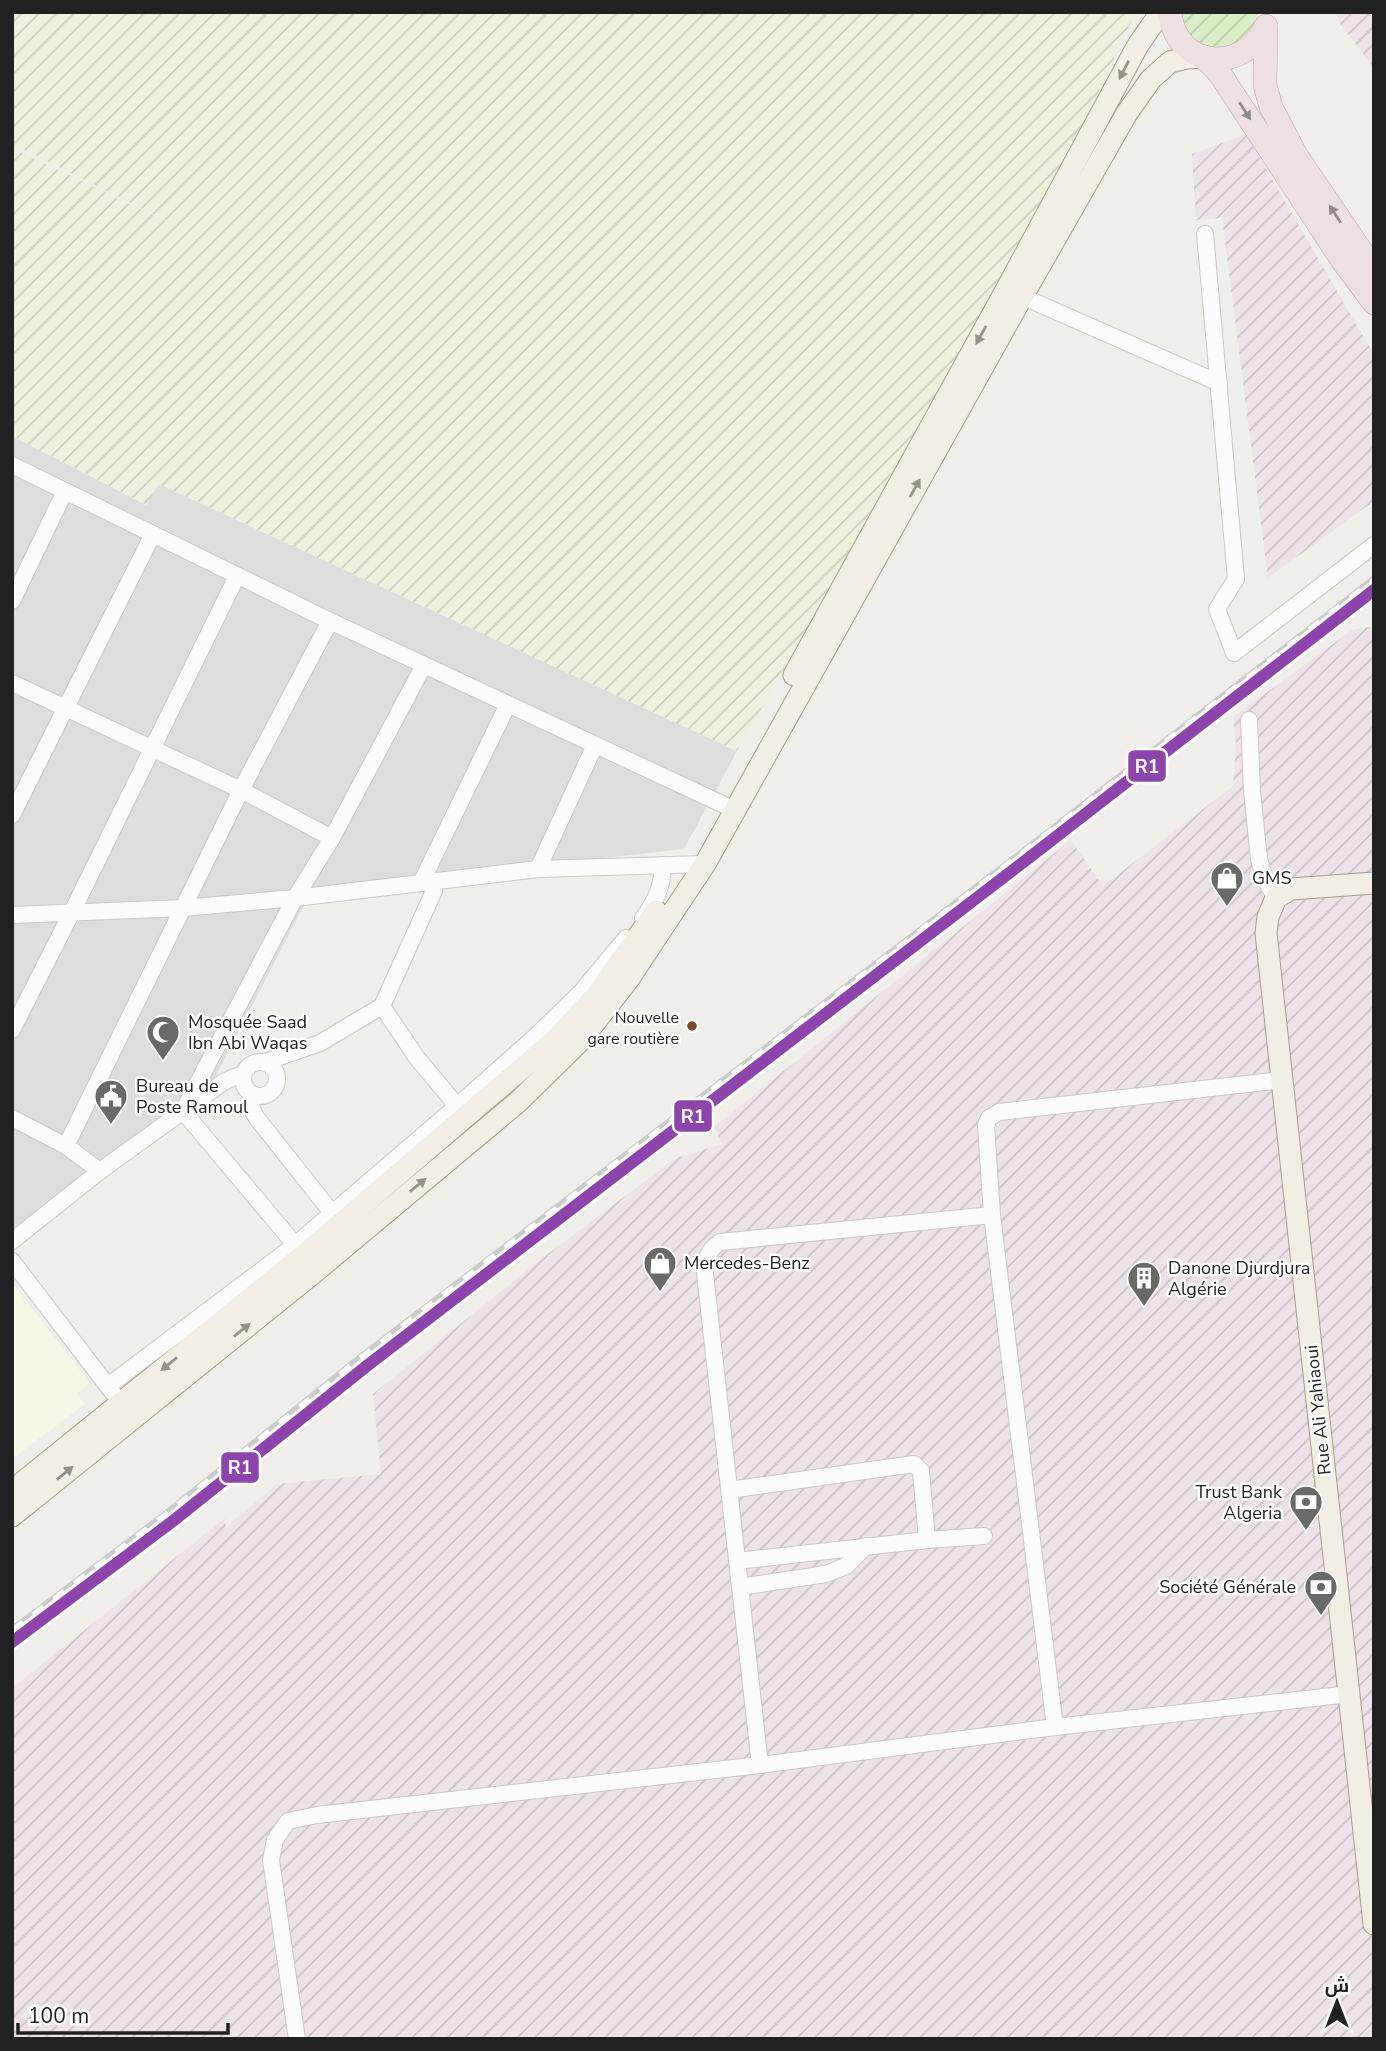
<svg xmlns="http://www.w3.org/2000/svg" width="1386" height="2051" font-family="'Nunito Sans',Cairo,sans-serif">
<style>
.residential{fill:#dedddb}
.industrial{fill:url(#industrial-furrows)}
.education{fill:#f7f7e6}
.farmland{fill:url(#farmland-furrows)}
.garden{fill:url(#garden-furrows)}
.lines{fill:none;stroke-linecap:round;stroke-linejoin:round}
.minor-casing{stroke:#c8c8c6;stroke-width:18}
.major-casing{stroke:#a69e85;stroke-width:23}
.highway-casing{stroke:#c69fa8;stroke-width:24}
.minor{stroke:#fdfcfc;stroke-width:16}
.major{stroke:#f2eee6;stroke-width:21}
.highway{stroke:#ece0e1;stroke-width:23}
.rail-casing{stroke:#cbcbcb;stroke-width:7}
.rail{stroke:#fff;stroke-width:4.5;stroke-dasharray:13;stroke-linecap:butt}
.rail-1-casing{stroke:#fff;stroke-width:18}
.rail-1{stroke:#8e44ad;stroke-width:12}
.oneway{fill:#94928d}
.oneway2{fill:#918a8b}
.bus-dot{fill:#7a4b2a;stroke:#fff;stroke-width:2.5}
.labels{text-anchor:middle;stroke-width:5;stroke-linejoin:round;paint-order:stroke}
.bus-label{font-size:16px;fill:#212121;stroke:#fff;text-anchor:end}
.poi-label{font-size:18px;fill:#212121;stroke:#fff;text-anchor:start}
.street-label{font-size:18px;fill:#212121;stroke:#fff}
.line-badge{stroke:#fff;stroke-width:2.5}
.badge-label{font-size:19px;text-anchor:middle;font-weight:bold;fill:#fff}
</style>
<defs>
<pattern id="industrial-furrows" width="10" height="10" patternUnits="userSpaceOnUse" patternTransform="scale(1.75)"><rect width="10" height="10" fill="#ede2e8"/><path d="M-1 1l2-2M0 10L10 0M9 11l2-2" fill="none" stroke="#cbc2c7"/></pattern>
<pattern id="farmland-furrows" width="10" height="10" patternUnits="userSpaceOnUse" patternTransform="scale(1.75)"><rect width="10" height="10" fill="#edf0dd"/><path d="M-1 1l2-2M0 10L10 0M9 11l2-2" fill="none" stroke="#cbcebd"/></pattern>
<pattern id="garden-furrows" width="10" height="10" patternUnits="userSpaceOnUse" patternTransform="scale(1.75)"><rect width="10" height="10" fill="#d9eec7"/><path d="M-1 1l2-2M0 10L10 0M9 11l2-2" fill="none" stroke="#baccab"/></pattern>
</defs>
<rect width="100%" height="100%" fill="#efeeea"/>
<path class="residential" d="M12 436 146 505 159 484 737 751 684 849 312 890 214 1079 12 1233Z"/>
<g class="industrial">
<path d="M1336 12H1374V68L1338 21Z"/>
<path d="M1246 134 1374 355V501L1268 578 1222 218 1196 220 1192 154Z"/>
<path d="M1374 626V2039H12V1688L225 1518 226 1527 277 1484 381 1474 373 1394 549 1253 676 1158 722 1144 714 1127 1071 840 1103 886 1233 786 1236 745 1233 717 1352 630Z"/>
</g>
<path class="education" d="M12 1283 90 1383 77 1394 85 1404 12 1459Z"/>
<path class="farmland" d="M12 12H1136L1023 251 737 751 159 484 147 505 12 436V148L191 233 12 144Z"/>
<path class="garden" d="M1181 12H1258L1257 21 1238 46 1207 48 1187 33Z"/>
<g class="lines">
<defs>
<g id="minor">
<path d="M1205 234 1236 579 1217 609 1234 653 1374 545"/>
<path d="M1012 292 1219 383"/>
<path d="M12 465 330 621 735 810"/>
<path d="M12 601 65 491"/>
<path d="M12 683 241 790 332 838"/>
<path d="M1249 720 1252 791 1259 859 1265 880 1276 898"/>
<path d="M12 815 153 534"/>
<path d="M538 869 595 745"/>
<path d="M421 883 508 704"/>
<path d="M12 915 182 908 295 898 538 869 705 864"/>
<path d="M643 918C655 902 664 885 662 865"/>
<path d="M382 1006 417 1058 463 1113"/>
<path d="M12 1030 72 912 237 576"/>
<circle cx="260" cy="1079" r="17"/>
<path d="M265 1062 320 1043 382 1006 434 891"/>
<path d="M252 1094 251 1107 256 1117 332 1213"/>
<path d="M183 1111 295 898 332 838 424 665"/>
<path d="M183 1111 301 1252"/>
<path d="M12 1118 66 1146 100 1171"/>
<path d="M66 1146 241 790 330 621"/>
<path d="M12 1241 100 1171 222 1083 234 1077 243 1075"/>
<path d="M12 1261 113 1393"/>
<path d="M108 1386 295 1245 457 1106 535 1037 581 992 626 938"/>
<path d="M729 1490 914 1464 921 1471 927 1540"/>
<path d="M737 1561 927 1540 984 1536"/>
<path d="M740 1587 826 1574 846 1566 866 1546"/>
<path d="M1055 1727 992 1215 986 1125 989 1118 999 1112 1282 1080"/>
<path d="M760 1765 705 1274C706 1258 707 1251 720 1242L992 1215"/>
<path d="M297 2039 271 1860 275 1840 288 1821 317 1815 760 1765 1055 1727 1350 1694"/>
</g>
<g id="major">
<path d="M794 675 1006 290 1138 45 1161 12"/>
<path d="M1374 883 1291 889 1276 898 1268 917 1266 933 1374 1924"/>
<path d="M12 1491 304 1255 554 1041 596 996 656 911"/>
<path d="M12 1516 317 1270 518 1102 581 1040 628 980 705 864 1022 297 1127 113 1151 79 1170 62 1187 58 1204 57"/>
</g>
<g id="highway">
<path d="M1170 12C1175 68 1243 75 1266 26"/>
<path d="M1266 27 1265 85 1271 107 1296 155 1374 270"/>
<path d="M1204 57 1220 74 1342 260 1374 303"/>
</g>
</defs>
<use href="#minor" class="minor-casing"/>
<use href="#major" class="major-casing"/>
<use href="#highway" class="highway-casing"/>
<use href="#minor" class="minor"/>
<use href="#major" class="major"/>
<use href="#highway" class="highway"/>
<defs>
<path id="rail" d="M12 1630 167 1513 361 1357 1024 851 1374 579"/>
</defs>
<use href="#rail" class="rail-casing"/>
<use href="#rail" class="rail"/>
<defs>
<path id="rail-1" d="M12 1642 173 1521 368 1365 1030 857 1374 590"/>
</defs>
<use href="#rail-1" class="rail-1-casing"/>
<use href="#rail-1" class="rail-1"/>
</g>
<defs><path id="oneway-solid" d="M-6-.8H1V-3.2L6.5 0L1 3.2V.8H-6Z" transform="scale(1.75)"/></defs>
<g class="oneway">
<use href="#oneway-solid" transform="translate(1124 70) rotate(117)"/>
<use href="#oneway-solid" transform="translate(981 335) rotate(119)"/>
<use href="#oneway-solid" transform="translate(915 488) rotate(-61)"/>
<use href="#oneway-solid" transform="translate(418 1185) rotate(-40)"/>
<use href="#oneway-solid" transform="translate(242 1330) rotate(-39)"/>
<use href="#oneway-solid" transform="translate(169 1364) rotate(141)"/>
<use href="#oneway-solid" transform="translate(65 1473) rotate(-39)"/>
</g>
<g class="oneway2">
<use href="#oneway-solid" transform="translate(1245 111) rotate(57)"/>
<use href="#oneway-solid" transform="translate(1335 214) rotate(-123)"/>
</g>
<defs>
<symbol id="shop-pin" viewBox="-11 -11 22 30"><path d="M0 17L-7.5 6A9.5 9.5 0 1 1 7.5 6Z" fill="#696967" stroke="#fff"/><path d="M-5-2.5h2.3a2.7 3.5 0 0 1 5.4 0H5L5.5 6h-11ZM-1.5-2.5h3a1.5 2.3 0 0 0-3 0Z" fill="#fff"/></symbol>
<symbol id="mosque-pin" viewBox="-11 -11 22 30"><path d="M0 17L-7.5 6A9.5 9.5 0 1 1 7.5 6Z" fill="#696967" stroke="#fff"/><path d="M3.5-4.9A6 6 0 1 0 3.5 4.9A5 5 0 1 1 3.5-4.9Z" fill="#fff"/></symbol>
<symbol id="civic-pin" viewBox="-11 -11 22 30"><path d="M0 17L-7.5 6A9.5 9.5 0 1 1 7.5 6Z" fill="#696967" stroke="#fff"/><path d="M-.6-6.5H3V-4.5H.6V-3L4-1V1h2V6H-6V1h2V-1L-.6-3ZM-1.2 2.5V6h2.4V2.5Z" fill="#fff"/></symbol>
<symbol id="building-pin" viewBox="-11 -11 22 30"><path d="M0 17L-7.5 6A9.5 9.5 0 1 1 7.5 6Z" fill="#696967" stroke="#fff"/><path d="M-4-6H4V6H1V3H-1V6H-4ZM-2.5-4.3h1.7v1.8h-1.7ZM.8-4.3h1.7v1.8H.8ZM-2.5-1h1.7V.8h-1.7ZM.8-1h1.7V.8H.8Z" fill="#fff"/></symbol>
<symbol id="bank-pin" viewBox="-11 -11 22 30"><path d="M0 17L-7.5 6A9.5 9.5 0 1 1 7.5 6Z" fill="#696967" stroke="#fff"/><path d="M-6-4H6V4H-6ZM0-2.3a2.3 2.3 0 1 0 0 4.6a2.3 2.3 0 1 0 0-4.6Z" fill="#fff"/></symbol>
</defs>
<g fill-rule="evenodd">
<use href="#shop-pin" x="1208" y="859" width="38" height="52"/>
<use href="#mosque-pin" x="144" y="1013" width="38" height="52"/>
<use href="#civic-pin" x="92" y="1077" width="38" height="52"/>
<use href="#shop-pin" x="641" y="1244" width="38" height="52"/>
<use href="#building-pin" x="1125" y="1259" width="38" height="52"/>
<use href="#bank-pin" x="1287" y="1483" width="38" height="52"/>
<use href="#bank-pin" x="1302" y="1568" width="38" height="52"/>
</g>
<circle class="bus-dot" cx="692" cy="1026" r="6"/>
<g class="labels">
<g class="bus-label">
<text x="679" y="1023">Nouvelle<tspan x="679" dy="21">gare routière</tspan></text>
</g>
<g class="poi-label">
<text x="1252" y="884">GMS</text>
<text x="188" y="1028">Mosquée Saad<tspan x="188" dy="21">Ibn Abi Waqas</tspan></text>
<text x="136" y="1092">Bureau de<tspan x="136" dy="21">Poste Ramoul</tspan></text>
<text x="684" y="1269">Mercedes-Benz</text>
<text x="1168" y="1274">Danone Djurdjura<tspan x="1168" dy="21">Algérie</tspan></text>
<text x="1282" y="1498" text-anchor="end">Trust Bank<tspan x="1282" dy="21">Algeria</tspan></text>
<text x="1296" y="1593" text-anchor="end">Société Générale</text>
</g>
<g class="street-label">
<text transform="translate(1318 1410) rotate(-96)" y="6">Rue Ali Yahiaoui</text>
</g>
</g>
<g class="line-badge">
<rect x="1127" y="749" width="40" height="34" rx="7" fill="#8e44ad"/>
<rect x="673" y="1099" width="40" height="34" rx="7" fill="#8e44ad"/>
<rect x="220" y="1451" width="40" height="33" rx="7" fill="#8e44ad"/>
</g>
<g class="badge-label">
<text x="1147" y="773">R1</text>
<text x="693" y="1123">R1</text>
<text x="240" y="1474">R1</text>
</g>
<rect width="1386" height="2051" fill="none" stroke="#212121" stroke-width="28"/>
<g transform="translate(1337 2002)" stroke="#ffffff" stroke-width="5" paint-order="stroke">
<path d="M0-5L12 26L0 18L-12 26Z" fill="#212121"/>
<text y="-10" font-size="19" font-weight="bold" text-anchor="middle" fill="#212121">ش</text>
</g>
<path d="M18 2023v10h210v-10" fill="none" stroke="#212121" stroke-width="3.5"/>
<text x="28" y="2023" font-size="21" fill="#212121" stroke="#ffffff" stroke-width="5" paint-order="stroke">100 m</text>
</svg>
